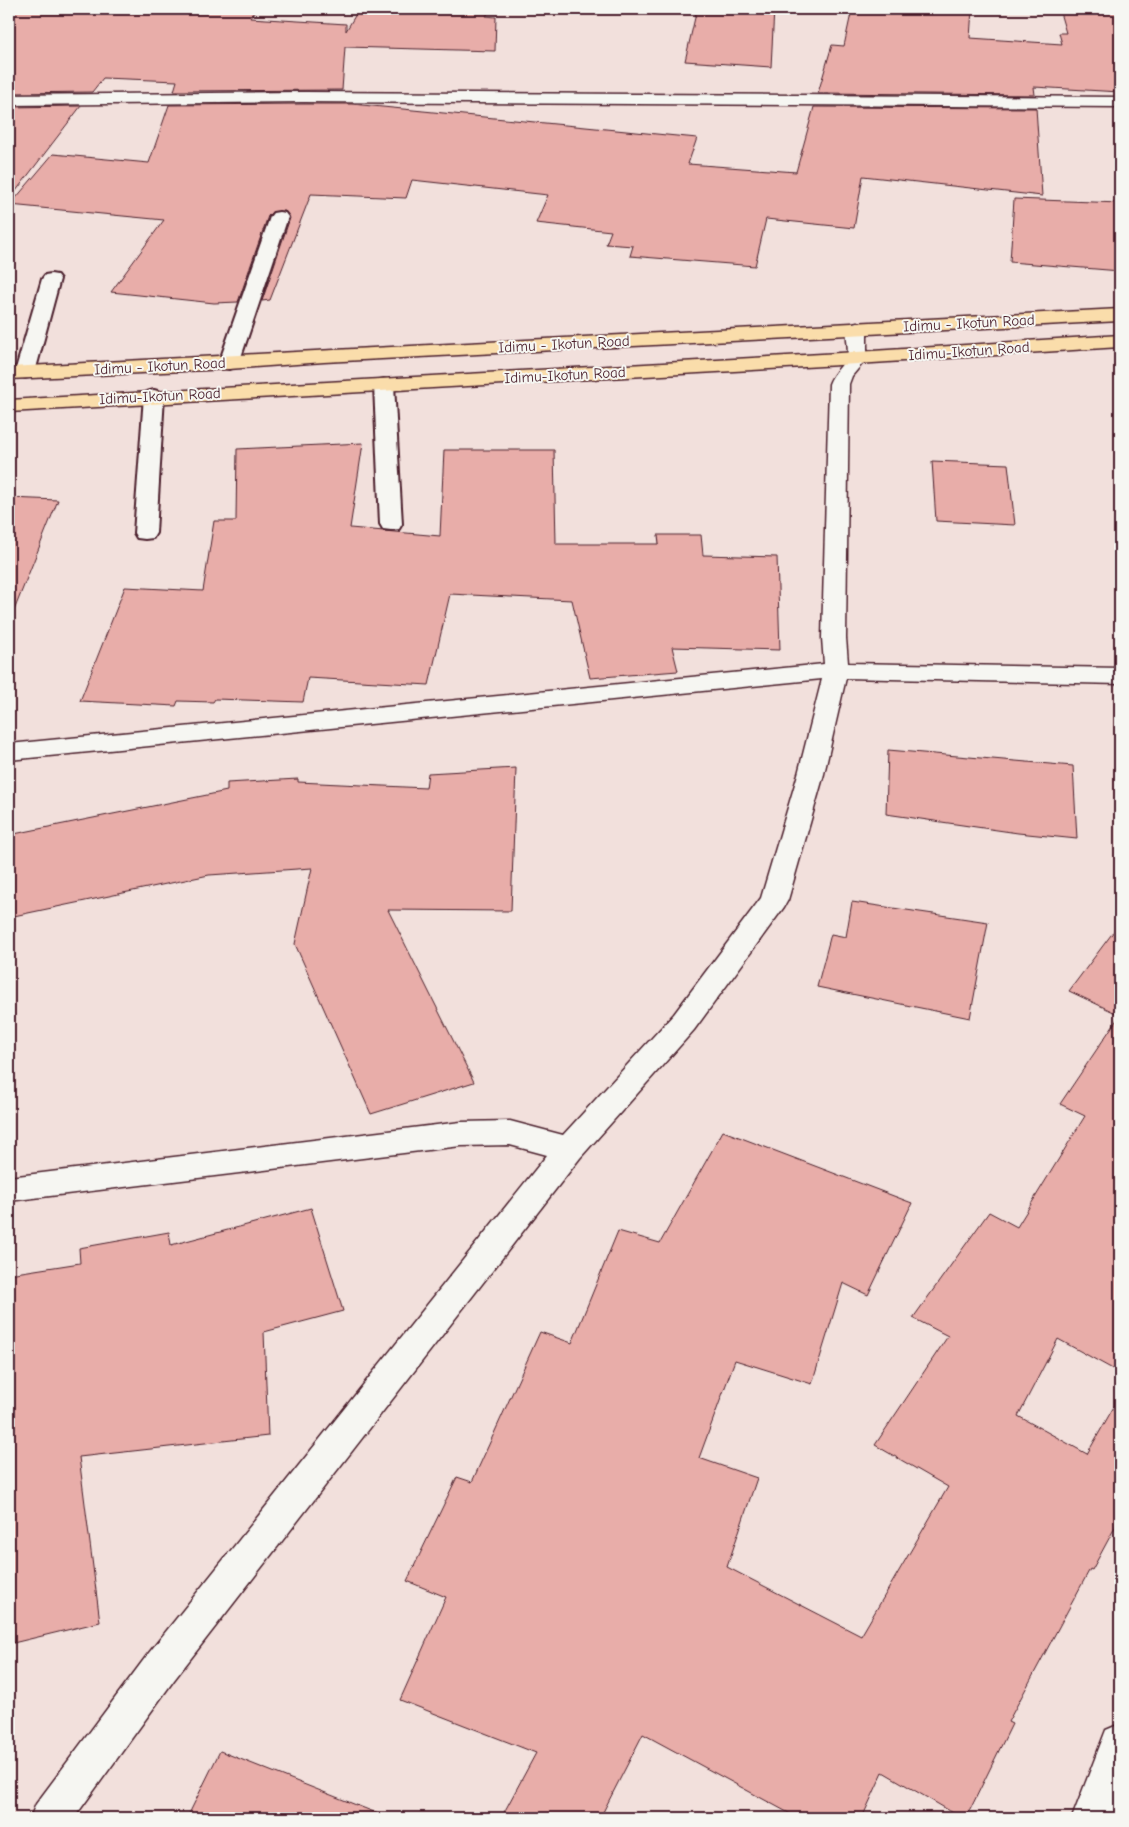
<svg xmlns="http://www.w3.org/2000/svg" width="1129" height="1827" font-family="'Comic Neue',sans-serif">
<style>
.building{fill:#e8ada9;stroke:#4a1f2b}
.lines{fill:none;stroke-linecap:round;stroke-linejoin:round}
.service-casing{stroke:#4a1f2b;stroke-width:4}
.minor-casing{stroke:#4a1f2b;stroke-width:3}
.primary-casing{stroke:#4a1f2b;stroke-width:3}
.service{fill:#f6f6f2;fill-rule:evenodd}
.minor{fill:#f6f6f2;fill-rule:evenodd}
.primary{fill:#faddab;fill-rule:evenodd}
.labels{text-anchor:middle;stroke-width:4;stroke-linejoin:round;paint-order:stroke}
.far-street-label{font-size:15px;fill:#4a1f2b;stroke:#f6f6f2}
</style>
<rect width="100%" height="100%" fill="#f2e0dc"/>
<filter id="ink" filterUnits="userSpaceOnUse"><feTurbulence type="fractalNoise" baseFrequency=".02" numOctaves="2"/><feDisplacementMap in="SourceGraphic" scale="10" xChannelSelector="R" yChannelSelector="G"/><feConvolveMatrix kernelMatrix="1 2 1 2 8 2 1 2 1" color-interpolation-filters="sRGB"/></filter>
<g filter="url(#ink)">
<g class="building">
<path d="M9 9H256L250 18 346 24V31L359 9 426 13 428 9H491L486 16 496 17 495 51 345 47 342 90 174 91 177 81 103 78 92 92 9 93Z"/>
<path d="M697 9H774L771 67 685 61Z"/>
<path d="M852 9H972L970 38 1062 44 1059 33H1066L1059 9H1120V92L1034 87 1035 95 818 93 832 45 844 46Z"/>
<path d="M303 104H352L697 138 688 164 796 172 814 107 1036 108 1042 196 863 176 854 228 766 219 755 266 630 256 633 246 606 244 611 231 536 223 548 195 412 180 406 198 311 194 270 300 262 301 290 218 285 211 272 212 268 216 238 302 214 303 111 292 164 220 10 205 53 154 149 163 169 105Z"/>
<path d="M81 106 9 200V107Z"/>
<path d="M1014 199 1120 203V271L1010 262Z"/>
<path d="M363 443 350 528 440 536 444 450H554L556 544H659L658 535H701L703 555 777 557 780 650 672 647 678 671 590 678 572 600 450 594 429 685 308 678 303 702 215 699 213 702 178 701 176 706 80 701 125 587 203 591 214 521H236L237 449Z"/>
<path d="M932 461 1008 464 1015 525 936 521Z"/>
<path d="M9 498 58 500 11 618H9Z"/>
<path d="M888 750 1073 766 1077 839 1018 833 886 814Z"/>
<path d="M516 768 511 911 388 910 474 1082 371 1114 295 944 312 868 209 875 9 917V835L227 791V783L298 779V782L426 788 428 773Z"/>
<path d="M852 902 988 922 970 1018 817 987 831 934 846 937Z"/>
<path d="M1120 923V1015L1069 991Z"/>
<path d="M1120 1015V1373L1058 1339 1018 1416 1087 1454 1120 1396V1518L1092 1570 1090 1569 1008 1722 1012 1724 966 1818H962L883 1772 862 1818H798L643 1734 600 1818H501L536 1753 400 1700 446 1597 407 1581 457 1477 472 1482 540 1332 572 1343 618 1231 660 1243 723 1131 912 1203 868 1295 843 1283 812 1384 735 1360 699 1458 757 1478 727 1567 861 1636 948 1487 875 1445 948 1336 913 1318 989 1212 1017 1227 1085 1116 1060 1104Z"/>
<path d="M311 1208 343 1311 264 1332 268 1436 79 1457 100 1622 9 1644V1274L80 1263 79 1248 169 1232 171 1245Z"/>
<path d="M220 1751 384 1816V1818H187Z"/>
</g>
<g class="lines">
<defs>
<g id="service">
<path d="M279 212 285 213 288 217 239 363 236 367 229 369 222 367 219 363 270 217 273 213Z"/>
<path d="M51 274 57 275 60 279 35 372 32 376 25 378 18 376 15 372 42 279 45 275Z"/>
<path d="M384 379 391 381 394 385 402 524 399 529 391 530 383 529 380 524 374 385 377 381Z"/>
<path d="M154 390 161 392 164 396 156 533 153 538 145 539 137 538 134 533 144 396 147 392Z"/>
</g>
<g id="minor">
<path d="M303 92 1120 97V107L303 102 9 105V95Z"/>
<path d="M857 322 864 324 867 328V358L852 376 849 384 846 638 848 663 1120 668V684L846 678 824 774 788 900 784 907 694 1030 580 1158 174 1680 74 1818H30L36 1804 148 1654 547 1155 510 1145 461 1146 9 1201V1177L461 1122 510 1121 563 1135 674 1014 761 898 798 774 822 679 9 760V744L824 664 822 638 829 384C833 372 845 364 847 356 850 346 843 334 850 324Z"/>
<path d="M1120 1724V1795L1112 1818H1072L1106 1730Z"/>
</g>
<g id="primary">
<path d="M1120 309V321L324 362 229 369 9 379V367Z"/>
<path d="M1120 335V347L857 364 9 412V400L857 352Z"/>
</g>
</defs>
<use href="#service" class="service-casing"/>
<use href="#minor" class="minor-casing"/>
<use href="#primary" class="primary-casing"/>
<use href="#service" class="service"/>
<use href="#minor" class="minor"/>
<use href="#primary" class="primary"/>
</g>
</g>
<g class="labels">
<g class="far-street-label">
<text transform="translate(969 323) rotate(-3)" y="5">Idimu - Ikotun Road</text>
<text transform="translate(564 344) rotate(-3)" y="5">Idimu - Ikotun Road</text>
<text transform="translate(969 351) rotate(-4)" y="5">Idimu-Ikotun Road</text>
<text transform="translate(160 366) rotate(-3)" y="5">Idimu - Ikotun Road</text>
<text transform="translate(565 375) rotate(-3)" y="5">Idimu-Ikotun Road</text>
<text transform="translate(160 396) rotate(-3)" y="5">Idimu-Ikotun Road</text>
</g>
</g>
<rect width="1129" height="1827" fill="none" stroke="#f6f6f2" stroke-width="30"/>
<rect x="15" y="15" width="1099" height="1797" fill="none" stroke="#4a1f2b" stroke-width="2" filter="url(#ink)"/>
</svg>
